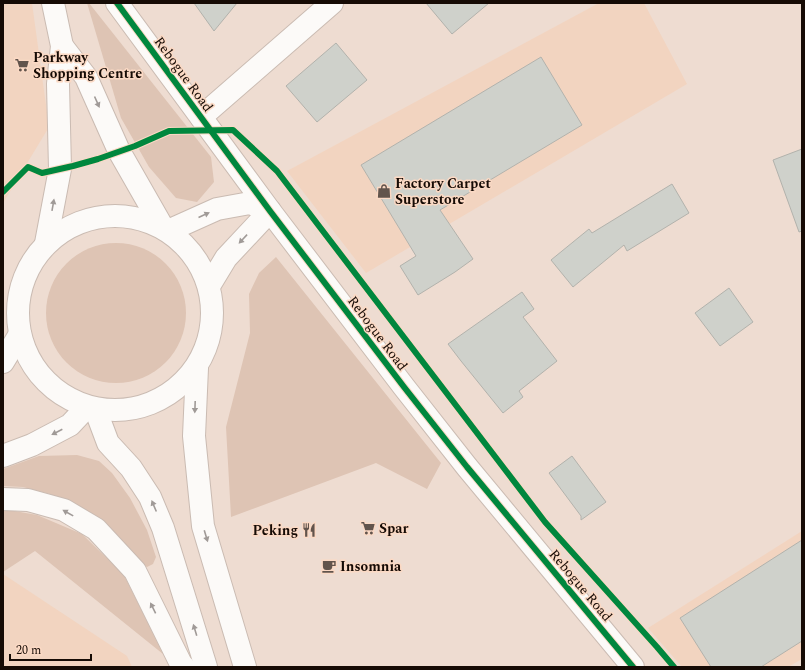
<svg xmlns="http://www.w3.org/2000/svg" width="805" height="670" font-family="Spectral,serif">
<style>
.built{fill:#f2d4c0}
.green{fill:#dec4b4}
.building{fill:#cfd1cb;stroke:#b2b2ac}
.lines{fill:none;stroke-linecap:round;stroke-linejoin:round}
.street-casing{stroke:#cabbb2;stroke-width:24}
.secondary-casing{stroke:#cabbb2;stroke-width:24}
.street{stroke:#fcfaf8;stroke-width:22}
.secondary{stroke:#fcfaf8;stroke-width:22}
.cycleway-casing{stroke:#fbd9c4;stroke-width:8}
.cycleway{stroke:#00873e;stroke-width:6}
.oneway{fill:#a09a97}
.labels{text-anchor:middle;stroke-width:3;stroke-linejoin:round;paint-order:stroke}
.poi-label{font-size:14px;font-weight:bold;fill:#160b05;stroke:#fbd9c4;text-anchor:start}
.street-label{font-size:14px;fill:#160b05;stroke:#fbd9c4}
</style>
<rect width="100%" height="100%" fill="#eedcd1"/>
<g class="built">
<path d="M3 3H32L49 127 3 203Z"/>
<path d="M599 3H644L687 84 366 273 287 171Z"/>
<path d="M802 531V659L788 667H682L648 628Z"/>
<path d="M3 574 127 656 132 667H3Z"/>
</g>
<g class="green">
<path d="M87 3H89L211 157 214 182 197 202 176 198 149 167 121 118Z"/>
<circle cx="116" cy="313" r="70"/>
<path d="M276 257 441 463 427 489 376 463 231 517 226 427 250 333 249 294 259 273Z"/>
<path d="M77 455 99 461 112 473 130 498 147 530 156 557 153 564 147 567 139 562 86 511 50 494 23 487 3 486V469L39 456Z"/>
<path d="M3 509 37 515 82 534 124 575 163 654 35 551 3 572Z"/>
</g>
<g class="building">
<path d="M194 3H237L214 31Z"/>
<path d="M426 3H489L452 34Z"/>
<path d="M336 43 367 80 317 122 286 86Z"/>
<path d="M541 57 582 125 440 210 473 259 455 272 418 295 400 266 416 256 361 165Z"/>
<path d="M802 149V231L799 232 773 160Z"/>
<path d="M672 184 689 213 627 251 624 245 573 287 551 260 589 229 592 233Z"/>
<path d="M729 288 753 322 720 346 695 313Z"/>
<path d="M522 292 534 309 523 317 557 361 519 391 523 397 503 413 461 361 448 344Z"/>
<path d="M572 456 606 502 581 520V516L549 473Z"/>
<path d="M802 540V641L761 667H711L680 618Z"/>
</g>
<g class="lines">
<defs>
<g id="street">
<path d="M117 3 270 211 404 387 467 467 633 667"/>
<path d="M201 117 332 3"/>
<path d="M168 231 217 209 250 203 270 211 226 258 209 286"/>
</g>
<g id="secondary">
<path d="M62 46 86 77 119 151 163 228"/>
<circle cx="115" cy="313" r="97"/>
<path d="M46 243 60 169 58 84 62 46 53 3"/>
<path d="M3 362 20 334"/>
<path d="M197 368 194 436 203 526 245 667"/>
<path d="M96 411 108 443 131 468 150 497 163 528 206 667"/>
<path d="M3 456 32 445 70 425 86 408"/>
<path d="M3 499 28 500 64 510 96 529 135 571 181 664 184 667"/>
</g>
</defs>
<use href="#street" class="street-casing"/>
<use href="#secondary" class="secondary-casing"/>
<use href="#street" class="street"/>
<use href="#secondary" class="secondary"/>
<defs>
<g id="cycleway">
<path d="M117 3 270 211 404 387 467 467 633 667"/>
<path d="M3 192 28 167 42 173 73 166 98 159 135 146 169 131 233 130 277 171 545 522 657 647 674 667"/>
</g>
</defs>
<use href="#cycleway" class="cycleway-casing"/>
<use href="#cycleway" class="cycleway"/>
</g>
<defs><path id="oneway-solid" d="M-6-.8H1V-3.2L6.5 0L1 3.2V.8H-6Z"/></defs>
<g class="oneway">
<use href="#oneway-solid" transform="translate(97 102) rotate(66)"/>
<use href="#oneway-solid" transform="translate(53 205) rotate(-80)"/>
<use href="#oneway-solid" transform="translate(204 215) rotate(-24)"/>
<use href="#oneway-solid" transform="translate(243 239) rotate(133)"/>
<use href="#oneway-solid" transform="translate(195 407) rotate(92)"/>
<use href="#oneway-solid" transform="translate(57 432) rotate(153)"/>
<use href="#oneway-solid" transform="translate(154 506) rotate(-113)"/>
<use href="#oneway-solid" transform="translate(68 513) rotate(-151)"/>
<use href="#oneway-solid" transform="translate(206 536) rotate(73)"/>
<use href="#oneway-solid" transform="translate(153 608) rotate(-116)"/>
<use href="#oneway-solid" transform="translate(195 630) rotate(-107)"/>
</g>
<defs>
<symbol id="supermarket-bare" viewBox="-9 -9 18 18"><path d="M-6-5.5h2.5l.6 2H6L4.5 2H-2.5L-4.4-4H-6ZM-1.5 3.2a1.3 1.3 0 1 0 .1 0ZM3 3.2a1.3 1.3 0 1 0 .1 0Z" fill="#62544c" stroke="#fbd9c4" stroke-width="2.5" paint-order="stroke"/></symbol>
<symbol id="shop-bare" viewBox="-9 -9 18 18"><path d="M-5-2.5h2.3a2.7 3.5 0 0 1 5.4 0H5L5.5 6h-11ZM-1.5-2.5h3a1.5 2.3 0 0 0-3 0Z" fill="#62544c" stroke="#fbd9c4" stroke-width="2.5" paint-order="stroke"/></symbol>
<symbol id="restaurant-bare" viewBox="-9 -9 18 18"><path d="M-5-6h1v4h1v-4h1v4h1v-4h1v5L-1.5 .5V6h-2V.5L-5-1ZM5-6V6H3V1.5H1.5Q1.5-4 5-6Z" fill="#62544c" stroke="#fbd9c4" stroke-width="2.5" paint-order="stroke"/></symbol>
<symbol id="cafe-bare" viewBox="-9 -9 18 18"><path d="M-5.5-4.5H6V0H3Q3 3.5 0 3.5H-2.5Q-5.5 3.5-5.5 0ZM3-3.2v2h1.7v-2ZM-6 4.5H4V6H-6Z" fill="#62544c" stroke="#fbd9c4" stroke-width="2.5" paint-order="stroke"/></symbol>
</defs>
<g fill-rule="evenodd">
<use href="#supermarket-bare" x="12" y="55" width="20" height="20"/>
<use href="#shop-bare" x="374" y="181" width="20" height="20"/>
<use href="#supermarket-bare" x="358" y="518" width="20" height="20"/>
<use href="#restaurant-bare" x="299" y="520" width="20" height="20"/>
<use href="#cafe-bare" x="319" y="556" width="20" height="20"/>
</g>
<g class="labels">
<g class="poi-label">
<text x="33" y="62">Parkway<tspan x="33" dy="16">Shopping Centre</tspan></text>
<text x="395" y="188">Factory Carpet<tspan x="395" dy="16">Superstore</tspan></text>
<text x="379" y="533">Spar</text>
<text x="298" y="535" text-anchor="end">Peking</text>
<text x="340" y="571">Insomnia</text>
</g>
<g class="street-label">
<text transform="translate(184 74) rotate(54)" y="5">Rebogue Road</text>
<text transform="translate(378 333) rotate(53)" y="5">Rebogue Road</text>
<text transform="translate(581 585) rotate(50)" y="5">Rebogue Road</text>
</g>
</g>
<rect width="805" height="670" fill="none" stroke="#160b05" stroke-width="8"/>
<path d="M10 654v6h81v-6" fill="none" stroke="#160b05" stroke-width="2"/>
<text x="16" y="654" font-size="12" fill="#160b05" stroke="#fbd9c4" stroke-width="3" paint-order="stroke">20 m</text>
</svg>
